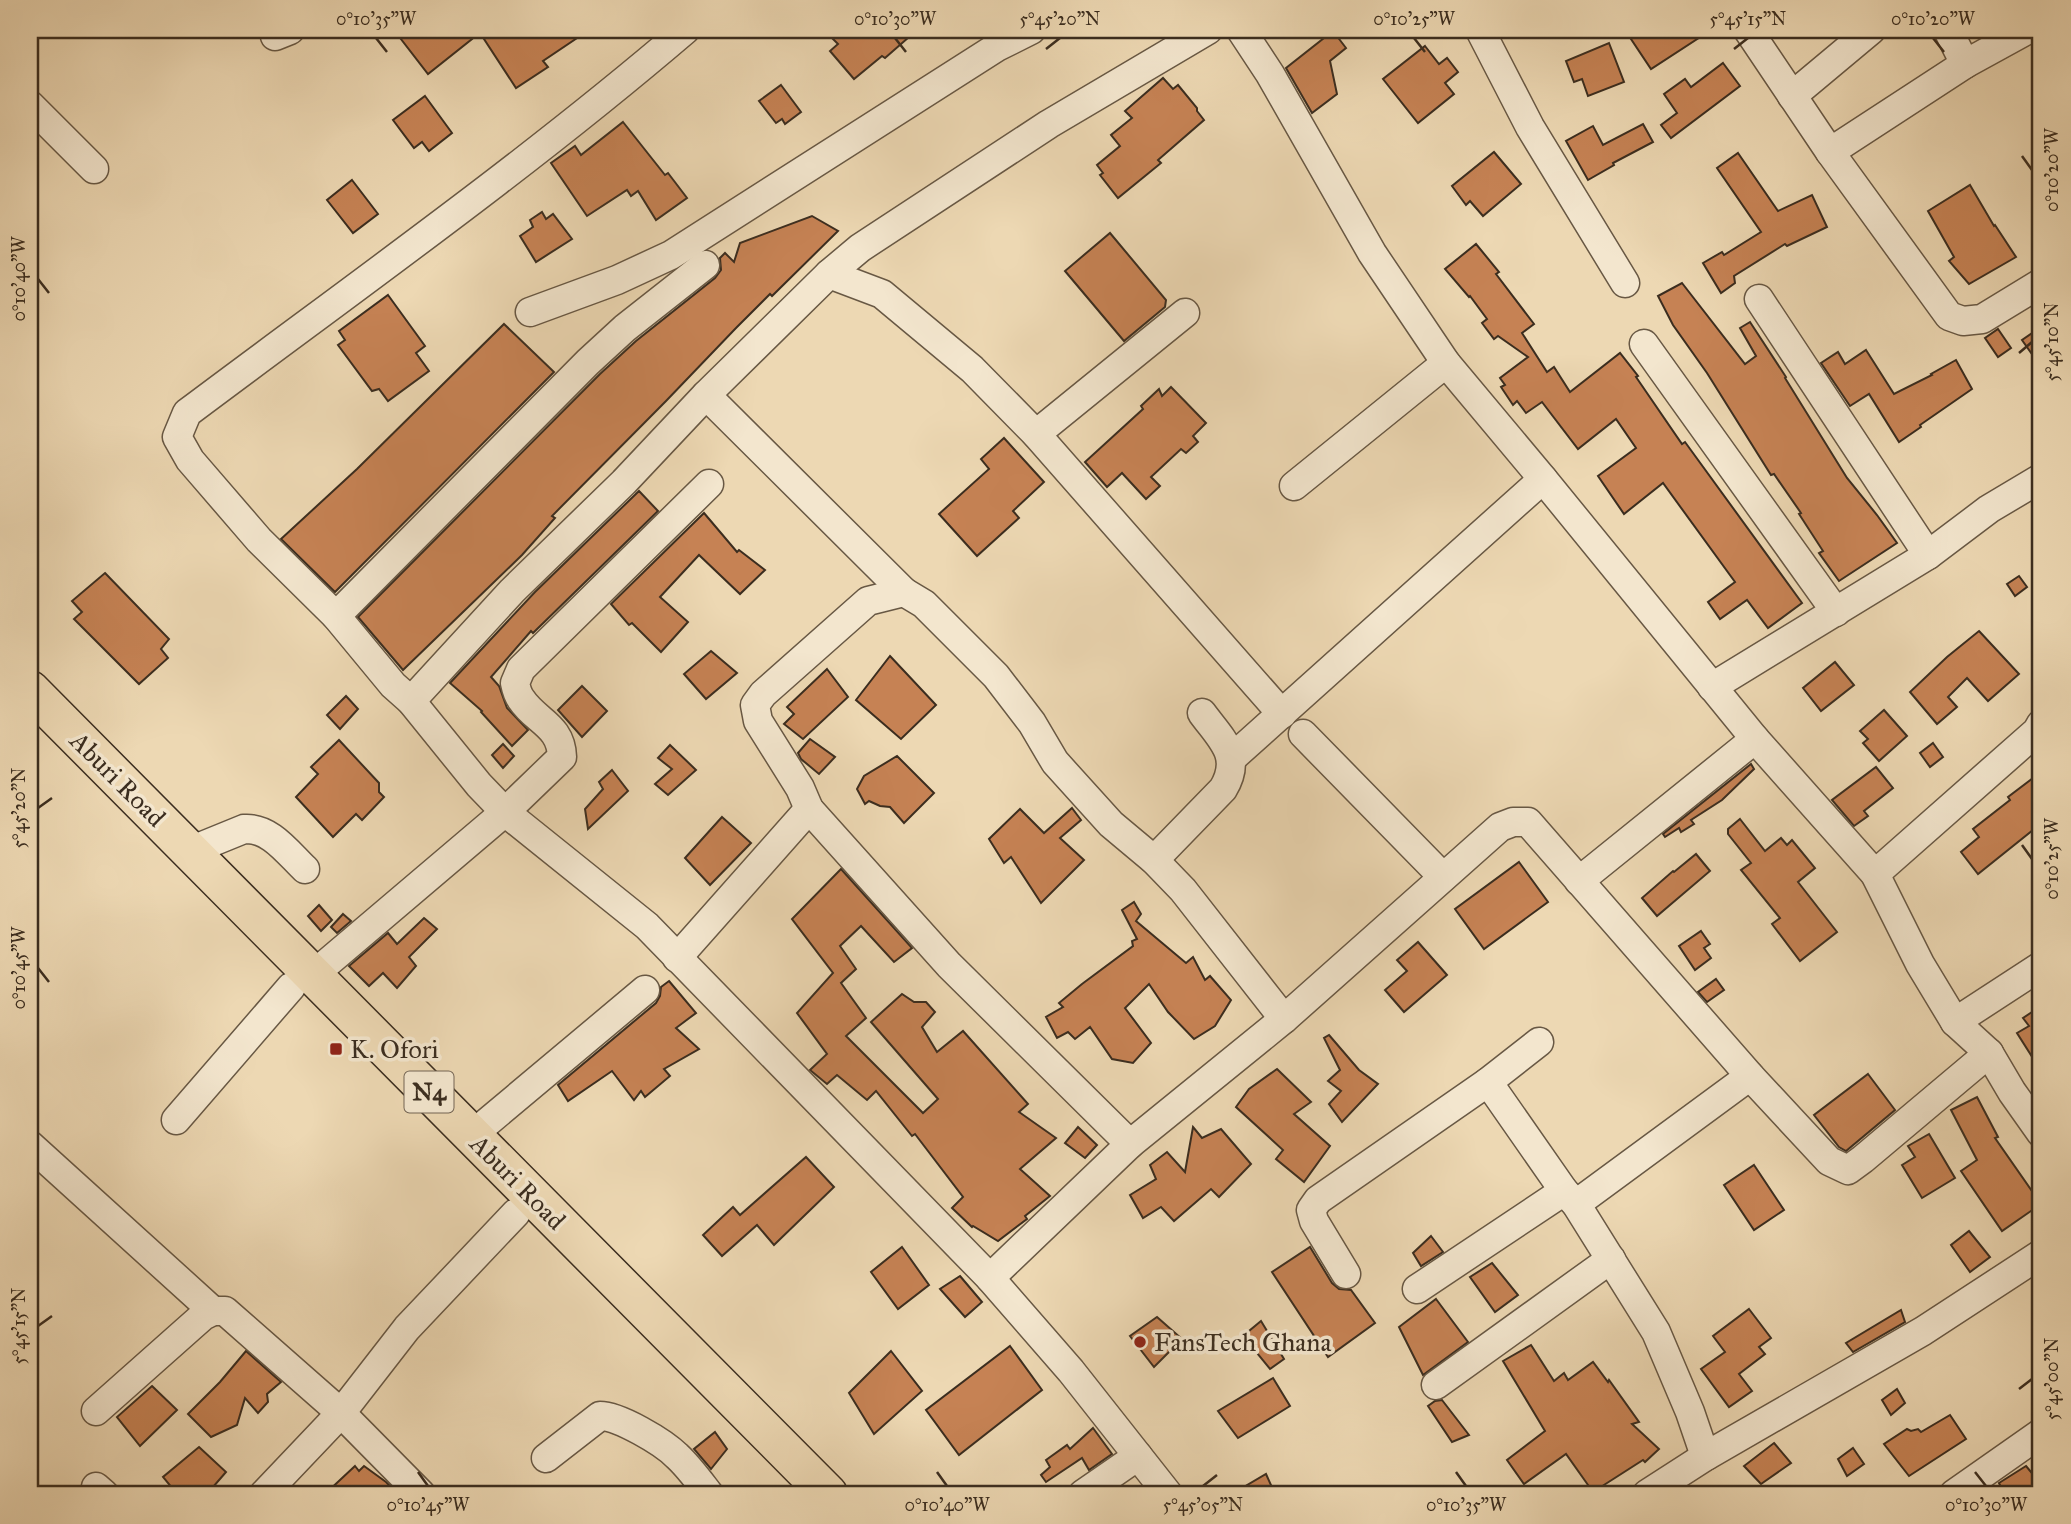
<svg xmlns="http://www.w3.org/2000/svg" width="2071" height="1524" font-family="'IM FELL Great Primer',serif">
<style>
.building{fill:#c68254;stroke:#3b2d1f;stroke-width:2}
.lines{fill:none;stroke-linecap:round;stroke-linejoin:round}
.minor-casing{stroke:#685844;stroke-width:31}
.highway-casing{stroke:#3b2d1f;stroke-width:41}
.minor{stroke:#f3e6ce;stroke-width:28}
.highway{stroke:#edd8b3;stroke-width:38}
.ticks{fill:none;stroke:#3b2d1f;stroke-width:2.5}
.poi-dot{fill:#8f2418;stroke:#f3e6ce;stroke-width:2.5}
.labels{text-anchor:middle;stroke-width:7;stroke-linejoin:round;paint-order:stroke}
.shield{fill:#f3e6ce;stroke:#726454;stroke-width:2}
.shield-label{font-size:24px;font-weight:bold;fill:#3b2d1f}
.street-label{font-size:26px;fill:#3b2d1f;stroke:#f3e6ce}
.poi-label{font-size:26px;fill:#3b2d1f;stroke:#f3e6ce;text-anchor:start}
.neatline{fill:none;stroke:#3b2d1f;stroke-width:2.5}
.ticks-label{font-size:18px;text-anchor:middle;fill:#3b2d1f}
</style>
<rect width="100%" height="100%" fill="#edd8b3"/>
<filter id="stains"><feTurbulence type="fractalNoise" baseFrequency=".00286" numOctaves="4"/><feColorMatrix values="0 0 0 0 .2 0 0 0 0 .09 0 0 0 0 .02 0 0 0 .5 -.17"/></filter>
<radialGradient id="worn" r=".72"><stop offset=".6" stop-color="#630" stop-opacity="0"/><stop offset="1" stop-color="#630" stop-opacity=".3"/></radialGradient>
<g class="building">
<path d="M394 30H465L472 39 428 74Z"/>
<path d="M498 30H589L543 61 548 67 516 88 484 39Z"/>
<path d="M824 30H917L885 58 882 56 854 79 830 51 838 44Z"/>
<path d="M1646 30H1711L1651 69 1631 39Z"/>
<path d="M1333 31 1346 48 1330 61 1337 94 1312 113 1286 68Z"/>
<path d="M1609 43 1624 82 1588 96 1582 79 1574 82 1566 61Z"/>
<path d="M1425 46 1439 64 1447 58 1458 72 1445 83 1454 94 1418 123 1383 79Z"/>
<path d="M1723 63 1740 86 1671 138 1661 125 1677 113 1664 94 1685 79 1691 87Z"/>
<path d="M1163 78 1173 89 1178 85 1197 108V111L1204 120 1158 160 1161 163 1118 198 1100 175 1103 173 1097 165 1120 146 1111 135 1132 118 1125 111Z"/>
<path d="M781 85 801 112 785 124 782 119 776 123 759 101Z"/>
<path d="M425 96 452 133 429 151 422 142 414 148 393 120Z"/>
<path d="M623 122 665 175 668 173 687 198 656 220 638 191 631 196 627 190 587 216 551 163 575 146 581 155Z"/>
<path d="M1643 124 1653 142 1613 163 1614 165 1588 180 1566 141 1593 126 1603 145Z"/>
<path d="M1494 152 1521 184 1483 216 1470 201 1466 205 1452 186Z"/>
<path d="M1738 153 1778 211 1812 195 1827 227 1787 246 1785 244 1734 276 1735 283 1721 293 1703 263 1722 252 1724 255 1761 232 1717 168Z"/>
<path d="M352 180 378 214 353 233 327 200Z"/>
<path d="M1970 185 1994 226 1995 225 2016 257 1969 284 1949 261 1954 257 1928 211Z"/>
<path d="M542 212 546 219 553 214 572 239 536 262 520 236 533 227 530 220Z"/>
<path d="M812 216 838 231 772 296 770 294 736 328 666 401 552 516 555 518 522 555 403 670 358 617 600 374 636 341 715 278 721 270 720 258 725 253 734 262 740 243Z"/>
<path d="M1110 233 1166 300 1165 307 1124 341 1065 271Z"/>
<path d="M1476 244 1499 272 1496 274 1534 324 1522 333 1547 372 1554 367 1570 392 1620 353 1638 376 1636 377 1682 444 1685 442 1802 603 1768 628 1747 600 1720 619 1708 602 1735 582 1663 483 1624 514 1598 476 1636 448 1616 419 1578 449 1542 402 1526 413 1517 401 1513 405 1501 387 1505 385 1500 378 1528 357 1498 336 1494 339 1482 323 1487 319 1470 296 1469 297 1445 269Z"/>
<path d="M1682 283 1745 364 1756 356 1740 328 1750 322 1786 377 1785 378 1847 478 1877 515 1897 543 1839 581 1819 553 1823 551 1799 514 1801 513 1774 474 1771 475 1707 373 1673 325 1658 296Z"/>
<path d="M388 295 425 346 416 353 429 371 388 401 379 389 372 391 338 345 345 340 339 331Z"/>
<path d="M504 324 554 372 335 592 281 539 357 469Z"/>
<path d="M2041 327V367L2022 340Z"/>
<path d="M1998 329 2011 348 1998 357 1985 338Z"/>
<path d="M1866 350 1894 394 1932 375 1931 374 1956 360 1972 389 1920 425 1921 427 1899 442 1869 394 1850 406 1821 363 1838 352 1845 364Z"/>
<path d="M1171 387 1206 423 1193 436 1198 442 1186 453 1181 449 1151 477 1160 486 1146 499 1122 473 1107 487 1085 462 1143 409 1141 406 1159 389 1162 396Z"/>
<path d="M1004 438 1044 482 1013 511 1019 518 977 556 939 514 989 469 981 459Z"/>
<path d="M639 491 658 511 533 633 531 631 491 677 499 686 507 708 528 730 512 746 481 712 482 711 450 683 535 592Z"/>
<path d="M704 513 737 552 739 550 765 570 740 594 699 555 660 597 688 622 661 652 632 623 629 625 611 604Z"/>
<path d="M105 573 169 639 161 649 168 658 139 684 74 619 82 612 72 601Z"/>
<path d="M2019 576 2027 587 2015 596 2007 584Z"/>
<path d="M1979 631 2019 674 1988 701 1967 678 1948 697 1957 707 1937 724 1910 692 1947 657Z"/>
<path d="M711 651 737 673 706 699 684 674Z"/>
<path d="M890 656 936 705 901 739 856 700Z"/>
<path d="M1835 662 1854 685 1821 711 1803 688Z"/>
<path d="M827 669 848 697 803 739 784 724 794 714 787 707Z"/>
<path d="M582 686 607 711 582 737 558 710Z"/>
<path d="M346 696 358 709 340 729 327 715Z"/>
<path d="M1884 710 1907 736 1879 761 1863 743 1868 739 1860 731Z"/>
<path d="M810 739 835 757 819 774 801 759 798 753Z"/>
<path d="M339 740 379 783V792L384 797 362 820 356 814 333 837 296 797 318 774 311 767Z"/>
<path d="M1933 743 1943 757 1930 767 1920 753Z"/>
<path d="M503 744 514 756 503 768 492 755Z"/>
<path d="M670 745 696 770 668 795 655 784 672 769 658 758Z"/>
<path d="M897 756 934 793 904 823 890 807 880 806 869 801 865 804 857 789 864 776Z"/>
<path d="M1751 764 1754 769 1722 800 1691 820 1694 824 1681 832 1679 828 1665 837 1663 834Z"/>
<path d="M1876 767 1893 788 1864 811 1868 816 1854 826 1832 800Z"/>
<path d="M612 770 628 791 588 829 585 809 603 789 599 782Z"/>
<path d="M2041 772V842L2033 830 1978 874 1961 852 1979 837 1973 829 2010 800 2008 797Z"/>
<path d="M1072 808 1081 820 1060 838 1084 860 1041 903 1011 857 1004 863 989 839 1020 809 1044 833Z"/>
<path d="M722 817 751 843 710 885 685 858Z"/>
<path d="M1740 819 1765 851 1781 838 1787 845 1792 840 1815 868 1798 882 1837 932 1800 961 1772 924 1780 918 1741 870 1751 863 1728 834V829Z"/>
<path d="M1696 854 1710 871 1657 916 1642 898 1673 871 1674 872Z"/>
<path d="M1519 862 1548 902 1484 949 1455 909Z"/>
<path d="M841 869 912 948 894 962 861 926 840 946 856 969 841 983 866 1018 846 1036 923 1113 938 1099 871 1022 902 994 914 1002H926L935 1012 922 1027 937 1052 963 1031 1028 1104 1019 1112 1056 1138 1020 1169 1050 1196 1025 1216 1027 1219 998 1241 973 1226 972 1227 952 1208 963 1197 915 1134 912 1136 876 1091 867 1100 837 1075 827 1084 810 1070 827 1054 797 1013 833 973 792 919Z"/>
<path d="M1134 902 1141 914 1136 921 1186 963 1193 957 1205 980 1210 976 1231 1000 1215 1026 1194 1039 1168 1012 1149 984 1125 1008 1151 1043 1133 1063 1112 1059 1090 1027 1075 1039 1068 1032 1057 1038 1046 1017 1063 1007 1059 1003 1082 984 1133 946 1132 941 1137 939 1122 910Z"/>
<path d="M319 905 332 920 321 931 308 916Z"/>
<path d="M343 914 351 921 337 933 331 927Z"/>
<path d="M424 918 437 929 409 957 416 966 397 988 383 973 369 986 349 966 388 933 397 944Z"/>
<path d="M1701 931 1710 944 1704 948 1711 958 1695 970 1679 946Z"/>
<path d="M1418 942 1447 975 1404 1012 1385 990 1407 971 1397 960Z"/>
<path d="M1716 979 1724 990 1707 1002 1698 992Z"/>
<path d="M669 981 696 1013 676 1028 699 1049 664 1069 670 1076 645 1097 641 1091 634 1100 612 1071 568 1101 558 1085 656 1003 660 996 661 987Z"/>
<path d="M2041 1006V1071L2017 1033 2029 1026 2023 1018Z"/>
<path d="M1329 1035 1359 1070 1378 1084 1342 1122 1329 1104 1341 1091 1328 1081 1340 1070 1324 1038Z"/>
<path d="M1277 1069 1311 1102 1294 1114 1330 1146 1304 1182 1276 1159 1283 1150 1236 1107 1249 1089Z"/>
<path d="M1868 1074 1895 1110 1846 1151 1839 1147 1814 1115Z"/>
<path d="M1977 1097 1998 1137 1995 1138 2041 1204 2002 1231 1961 1171 1977 1160 1951 1110Z"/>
<path d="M1078 1127 1097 1145 1085 1158 1065 1143Z"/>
<path d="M1193 1127 1202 1138 1221 1129 1251 1164 1219 1197 1211 1189 1174 1221 1161 1207 1143 1218 1130 1195 1156 1179 1150 1165 1167 1152 1185 1172Z"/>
<path d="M1929 1134 1955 1178 1922 1198 1902 1165 1915 1157 1908 1146Z"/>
<path d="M806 1157 834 1187 774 1245 757 1225 722 1256 703 1235 733 1207 740 1215Z"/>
<path d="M1754 1165 1784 1210 1754 1230 1724 1185Z"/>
<path d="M1969 1231 1990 1257 1970 1272 1951 1245Z"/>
<path d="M1431 1236 1443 1252 1421 1266 1413 1253Z"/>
<path d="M902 1247 929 1285 898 1309 871 1272Z"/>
<path d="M1310 1247 1332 1283 1339 1289 1351 1290 1375 1323 1328 1357 1272 1272Z"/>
<path d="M1492 1263 1518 1295 1495 1312 1470 1277Z"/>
<path d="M960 1276 982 1302 965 1317 940 1289Z"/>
<path d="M1436 1299 1468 1342 1423 1375 1399 1327Z"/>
<path d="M1749 1309 1771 1338 1759 1347 1765 1354 1739 1374 1752 1391 1729 1407 1701 1369 1725 1352 1713 1336Z"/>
<path d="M1901 1310 1905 1322 1853 1352 1846 1343Z"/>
<path d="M1157 1317 1182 1339 1154 1367 1130 1336Z"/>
<path d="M1261 1321 1284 1359 1270 1369 1243 1336Z"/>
<path d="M1531 1345 1554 1381 1564 1373 1568 1380 1593 1362 1608 1382 1609 1380 1639 1422 1632 1424 1659 1449 1645 1462 1643 1460 1593 1492 1566 1454 1524 1484 1507 1460 1545 1431 1503 1361Z"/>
<path d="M1010 1346 1042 1390 959 1455 926 1410Z"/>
<path d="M246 1351 281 1382 267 1394 268 1402 258 1413 245 1398 237 1425 211 1437 188 1414 220 1382Z"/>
<path d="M891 1351 922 1391 874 1434 849 1393Z"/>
<path d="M1273 1378 1290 1406 1238 1438 1218 1411Z"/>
<path d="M152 1386 177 1410 140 1446 117 1417Z"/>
<path d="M1897 1389 1905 1403 1891 1415 1882 1400Z"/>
<path d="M1442 1400 1469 1435 1452 1442 1428 1406 1435 1401Z"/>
<path d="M1950 1415 1966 1439 1909 1476 1884 1444 1907 1429 1911 1431 1918 1429 1921 1432Z"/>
<path d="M1093 1428 1112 1454 1089 1470 1082 1458 1046 1482 1041 1475 1050 1467 1046 1460 1067 1445 1070 1449Z"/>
<path d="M715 1432 727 1449 711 1469 694 1449Z"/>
<path d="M1774 1443 1791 1463 1761 1484 1744 1466Z"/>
<path d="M199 1447 226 1472 207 1494H177L163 1477Z"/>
<path d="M1853 1448 1864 1464 1847 1476 1838 1459Z"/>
<path d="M355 1466 359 1471 364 1466 386 1482 398 1494H325Z"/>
<path d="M2026 1466 2041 1484V1494H1991L2000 1485 1999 1483Z"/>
<path d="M1266 1474 1275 1494H1232Z"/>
</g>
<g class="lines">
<defs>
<g id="minor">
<path d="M685 30C526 166 355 287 187 413L177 437 190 460 259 540 336 616 393 685 411 701 479 785 505 812 647 926 990 1278 1071 1371 1168 1494"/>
<path d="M1241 30 1270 74 1372 253 1446 363 1543 479 1755 739 1875 874 1920 964 1955 1022 1989 1053 2012 1092 2041 1133"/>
<path d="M1480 30 1530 127 1625 283"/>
<path d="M1748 30 1830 152 1949 316 1963 321 1982 319 2041 283"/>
<path d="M1948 30 1965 64"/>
<path d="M275 36 290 30"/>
<path d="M1792 96 1871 30"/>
<path d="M30 105 94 169"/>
<path d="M1830 152 1965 64 2027 30"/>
<path d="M829 274 882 294 972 369 1036 434 1282 714"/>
<path d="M1759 299 1928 555"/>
<path d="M530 312 617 280 671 255 997 47 1031 30"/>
<path d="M1644 344 1836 612"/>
<path d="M706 395 904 592"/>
<path d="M1036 434 1185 313"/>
<path d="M1294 486 1446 363"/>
<path d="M336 616 588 362 625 328 705 265"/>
<path d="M1712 687 1928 555 1989 509 2041 478"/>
<path d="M411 701 512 591 624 482 706 395 829 274 860 248 1049 124 1208 30"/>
<path d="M1303 734 1443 877"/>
<path d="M1232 758 1543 479"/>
<path d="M190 851 244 829C270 827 288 853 305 869"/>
<path d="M1154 860 1223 789C1243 756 1221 739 1202 713"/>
<path d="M1875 874 2037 731 2041 724"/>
<path d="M1579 881 1755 739"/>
<path d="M677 958 809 809"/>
<path d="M313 975 505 812 562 757C561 725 536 722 521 699 518 695 516 688 515 683L521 669 709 484"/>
<path d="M1955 1022 2041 966"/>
<path d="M1488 1082 1564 1191 1576 1204 1656 1332 1690 1412 1703 1450 1706 1456"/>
<path d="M176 1120 291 987"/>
<path d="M472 1135 645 990"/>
<path d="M1130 1144 949 965 809 809 800 788 758 721 755 705 763 694 868 601 904 592 924 604 996 676 1032 723 1055 762 1111 824 1154 860 1183 890 1284 1019"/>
<path d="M30 1145 213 1311"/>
<path d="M1576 1204 1750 1076"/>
<path d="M1346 1274 1314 1221 1311 1210 1318 1200 1488 1082 1539 1042"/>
<path d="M990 1278 1130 1144 1284 1019 1500 827 1513 822H1528L1750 1076 1829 1161 1848 1170 1863 1159 1989 1053"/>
<path d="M1417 1289 1564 1191"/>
<path d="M1436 1385 1611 1259"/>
<path d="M96 1411 203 1316 213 1311H225L341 1413 421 1494"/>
<path d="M546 1458 600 1416C619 1416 663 1442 677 1456 689 1467 699 1481 709 1494"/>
<path d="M96 1487 104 1494"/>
<path d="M264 1494 341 1413 407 1328 516 1213"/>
<path d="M1083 1494 1138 1456"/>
<path d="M1647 1494 1706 1456 1923 1331 2041 1254"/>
<path d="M1954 1494 2041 1433"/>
</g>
<path id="highway" d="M30 690 828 1494"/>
</defs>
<use href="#minor" class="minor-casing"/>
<use href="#highway" class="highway-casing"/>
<use href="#minor" class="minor"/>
<use href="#highway" class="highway"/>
</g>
<path class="ticks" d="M376 38 387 52M895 38 906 52M1414 38 1425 52M1933 38 1944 52M1046 49 1060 38M1734 49 1748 38M2022 156 2032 170M38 279 49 293M2019 353 2032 342M38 808 52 798M2022 845 2032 859M38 968 49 982M38 1326 52 1316M2019 1389 2032 1379M418 1472 428 1486M937 1472 947 1486M1456 1472 1466 1486M1975 1472 1986 1486M1203 1486 1217 1475"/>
<g class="poi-dot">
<rect x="329" y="1042" width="14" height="14" rx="3.5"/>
<circle cx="1140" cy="1342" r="7"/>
</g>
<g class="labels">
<rect class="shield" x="404.5" y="1071.5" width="49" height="41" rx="5"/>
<g class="shield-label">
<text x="429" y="1100">N4</text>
</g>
<g class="street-label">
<text transform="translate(118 779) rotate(45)" y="9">Aburi Road</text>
<text transform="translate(518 1182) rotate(45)" y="9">Aburi Road</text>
</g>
<g class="poi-label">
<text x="350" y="1058">K. Ofori</text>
<text x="1154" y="1351">FansTech Ghana</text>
</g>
</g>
<rect width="2071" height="1524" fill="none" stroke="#edd8b3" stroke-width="77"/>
<rect x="38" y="38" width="1994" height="1448" class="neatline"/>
<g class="ticks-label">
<text x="376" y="25">0°10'35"W</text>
<text x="895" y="25">0°10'30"W</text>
<text x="1060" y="25">5°45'20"N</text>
<text x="1414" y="25">0°10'25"W</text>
<text x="1748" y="25">5°45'15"N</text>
<text x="1933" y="25">0°10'20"W</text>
<text transform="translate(2052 170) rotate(-90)" y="6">0°10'20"W</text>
<text transform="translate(19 279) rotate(-90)" y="6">0°10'40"W</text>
<text transform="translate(2052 342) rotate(-90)" y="6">5°45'10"N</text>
<text transform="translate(19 808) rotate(-90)" y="6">5°45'20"N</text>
<text transform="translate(2052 859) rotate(-90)" y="6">0°10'25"W</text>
<text transform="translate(19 968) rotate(-90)" y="6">0°10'45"W</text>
<text transform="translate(19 1326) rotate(-90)" y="6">5°45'15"N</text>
<text transform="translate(2052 1379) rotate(-90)" y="6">5°45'00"N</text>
<text x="428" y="1511">0°10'45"W</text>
<text x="947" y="1511">0°10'40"W</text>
<text x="1203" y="1511">5°45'05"N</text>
<text x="1466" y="1511">0°10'35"W</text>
<text x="1986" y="1511">0°10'30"W</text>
</g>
<rect width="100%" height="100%" filter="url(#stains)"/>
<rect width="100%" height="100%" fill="url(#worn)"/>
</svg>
